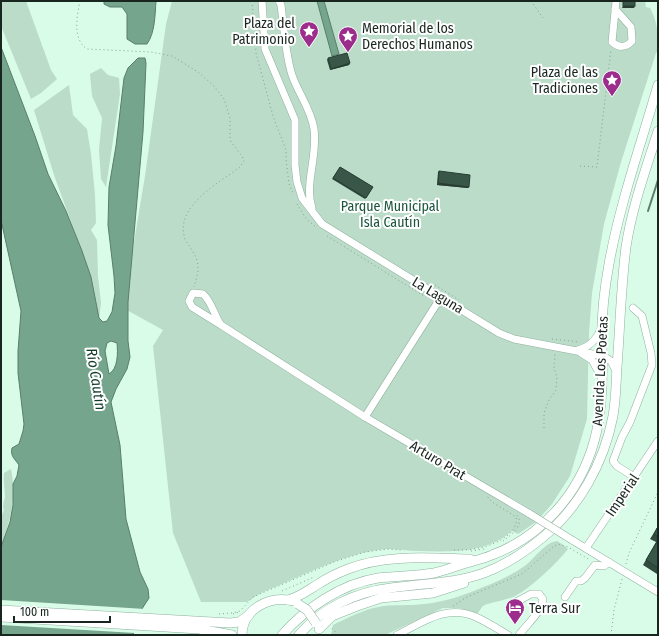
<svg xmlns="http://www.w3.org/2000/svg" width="659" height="636" font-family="'Fira Sans Condensed',sans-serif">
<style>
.green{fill:#badcc9}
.water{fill:#75a58c;stroke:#597f6b;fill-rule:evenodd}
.pier{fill:#d9fce9}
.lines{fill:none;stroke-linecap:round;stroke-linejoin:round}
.stream{stroke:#597f6b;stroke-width:2}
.minor-casing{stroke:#90b19f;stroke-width:8}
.major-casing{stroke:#90b19f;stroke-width:10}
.path{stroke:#87a093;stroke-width:1;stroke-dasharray:1 3;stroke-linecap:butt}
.minor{stroke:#fff;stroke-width:7}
.major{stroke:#fff;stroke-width:9}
.minor-bridge-casing{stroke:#90b19f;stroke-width:8;stroke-linecap:butt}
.major-bridge-casing{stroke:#90b19f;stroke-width:10;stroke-linecap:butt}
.minor-bridge{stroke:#fff;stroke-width:7}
.major-bridge{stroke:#fff;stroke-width:9}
.wall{fill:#314b3e}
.shaded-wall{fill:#283d32}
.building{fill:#395748;stroke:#283d32}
.labels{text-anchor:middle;stroke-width:4;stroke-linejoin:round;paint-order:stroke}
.poi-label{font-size:14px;fill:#19261f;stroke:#fff;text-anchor:end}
.park-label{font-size:14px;fill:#19543b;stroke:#fff}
.street-label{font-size:14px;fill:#19261f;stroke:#fff}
.water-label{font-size:15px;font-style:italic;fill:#113a28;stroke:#fff}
</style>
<rect width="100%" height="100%" fill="#d9fce9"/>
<g class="green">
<path d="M1 1H26L51 70 57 79 41 93 31 99 1 26Z"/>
<path d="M172 1H645L646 7 650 8C658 23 658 33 657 49L658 51 656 53 621 162 604 224 592 293 589 333 587 419 570 476 552 504 536 522 518 534 512 531C488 553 451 552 420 551 409 551 397 549 386 549 350 552 315 570 282 584 270 589 257 594 247 602H201L173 533 153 346 163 330 123 308 145 176 166 24Z"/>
<path d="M101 68 108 75 119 78 120 94 106 187 101 179 99 150 102 118 92 96 90 74Z"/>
<path d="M69 85 73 115 87 129 91 154 95 195 96 223 91 230 97 240 98 276 101 303 99 318 91 277 54 175 34 110Z"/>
<path d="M11 469C17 497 10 521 1 547V517L4 510C2 505 4 502 5 497 5 489 3 481 4 473Z"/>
<path d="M557 541 562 544 568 549C557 563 531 588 515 596 508 600 487 603 483 606 481 608 479 612 477 614L459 608H443L385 635H331L333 625C347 618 363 610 378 607 393 604 409 606 424 604 447 602 469 593 491 584 503 579 515 573 526 565 535 558 544 543 557 541Z"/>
</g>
<g class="water">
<path d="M104 1H156C155 15 155 33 147 44H135L127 39V14L122 7H110L104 4Z"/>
<path d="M317 1H324L339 54 332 56Z"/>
<path d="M1 47 35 136 48 174 66 211 82 251 91 277 99 318 103 322 107 321 112 312 115 293 114 276 108 225 109 187 116 146 124 78 128 68 138 58H145L146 63 143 132 128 302V341L130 357 127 369 116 389 111 402 120 445 126 519 140 572 148 589 149 598 138 615 133 635H1V547L10 522 13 505V484L17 476 19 465C15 459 10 456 12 448L19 444 23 431 24 424 18 373V351L21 311 1 220ZM111 341 117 343C118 353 118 369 109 374L105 351 107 343Z"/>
</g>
<path class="pier" d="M1 600 145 609 140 616 135 633 1 625Z"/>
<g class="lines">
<path class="stream" d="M648 211 658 180"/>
<defs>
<g id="minor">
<path d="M262 1 265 49 295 120V165L297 182 302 198 322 224 499 333 514 339 603 356 611 361 616 371"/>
<path d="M279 1 281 5C284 28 285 53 292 75 298 93 311 109 314 129 318 156 304 184 312 208"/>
<path d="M615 9 631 27 632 41C626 48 619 48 612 42L616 1"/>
<path d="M633 308 642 316 651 353 652 365 630 422 622 437 613 461 617 466 634 477"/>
<path d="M221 325 192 307 189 301 193 293 203 294C212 302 214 315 221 325L365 417 530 514"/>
<path d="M578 350C589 347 597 339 601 328"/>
<path d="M581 353 592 360 602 378"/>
<path d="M365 417 441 297"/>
<path d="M572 540 658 592"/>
<path d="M586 548 658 441"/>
<path d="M565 597 576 581H581L585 578 595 565 604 566 609 562"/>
<path d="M514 603 531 594H539L543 599C541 613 527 624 519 635"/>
<path d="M397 635C423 622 446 604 476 617 487 622 498 629 508 635"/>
</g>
<g id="major">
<path d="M288 600C302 596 308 590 320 583 329 577 338 573 348 569 385 554 430 558 470 559"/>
<path d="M1 610 230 623 239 622 249 615"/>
<path d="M1 617 199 629 232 635"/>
<path d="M319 629 332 616 357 606 381 598 433 593 464 583"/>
<path d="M242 635C242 609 270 595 293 601"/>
<path d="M282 635C306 608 341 584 378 578 397 576 416 576 434 573 444 571 454 567 463 564 473 561 483 559 492 555 519 545 543 527 562 504 600 457 604 405 602 347 601 320 604 291 609 264 620 203 641 144 658 85"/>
<path d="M299 635C322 608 355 592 391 588 423 583 453 584 484 573 505 565 525 552 542 538 579 508 604 463 613 416 616 399 616 383 617 367 620 327 621 286 626 247 632 207 646 169 658 131"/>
</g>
</defs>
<use href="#minor" class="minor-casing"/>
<use href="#major" class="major-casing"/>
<g class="path">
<path d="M80 1C77 16 72 39 87 49L151 52 172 56 198 72 214 86 224 99 230 118V138L231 142 242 156 244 161 240 167C219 183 174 206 185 239 187 243 190 247 193 252 201 264 198 274 194 287"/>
<path d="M252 1 256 53 273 116 286 150V159L289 184 294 195"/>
<path d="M531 1 543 18"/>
<path d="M580 166 597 167 611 49"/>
<path d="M297 204 307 220 315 226"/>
<path d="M327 236 424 296"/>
<path d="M435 285 459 300"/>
<path d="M552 339 579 342"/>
<path d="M544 428V413L549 400 556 390 557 377 554 368 555 354"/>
<path d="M503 541C511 535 526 525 516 514"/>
<path d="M454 550C462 550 471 550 479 548 492 546 520 534 516 517L492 502 487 496"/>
<path d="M471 551 484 549"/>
<path d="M626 564 629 553 658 492"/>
<path d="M282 591 314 577"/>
<path d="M453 606 467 597 522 574 553 547 558 544 568 547 590 560"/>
<path d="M219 614 232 613 240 611 253 597 334 562 365 552 388 549 401 550"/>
<path d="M233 614 239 612"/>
<path d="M332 628 338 635"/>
<path d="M611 635 614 610 622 579"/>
</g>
<use href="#minor" class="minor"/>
<use href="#major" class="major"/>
<defs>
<path id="minor-bridge" d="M530 514 572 540"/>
<path id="major-bridge" d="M298 604 307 610 316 623"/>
</defs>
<use href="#minor-bridge" class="minor-bridge-casing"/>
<use href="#major-bridge" class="major-bridge-casing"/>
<use href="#minor-bridge" class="minor-bridge"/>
<use href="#major-bridge" class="major-bridge"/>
</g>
<g class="wall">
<path d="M328 58 350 63 349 65 330 70 327 60Z"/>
<path d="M340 167 373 187 365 199 332 179Z"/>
<path d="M439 171 469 187 468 188 437 185 438 172Z"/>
<path d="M657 528H658V572L657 574 643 565 656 542 650 539Z"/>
</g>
<g class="shaded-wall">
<path d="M623 6H635L634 8H622Z"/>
<path d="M350 63 349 65 330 70 331 69Z"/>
<path d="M438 183 469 187 468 188 437 185Z"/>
</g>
<g class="building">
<rect x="623" y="1" width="12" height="5"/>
<path d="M347 53 350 63 331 69 328 58Z"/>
<path d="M340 167 373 187 366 198 333 178Z"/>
<path d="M439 171 470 175 469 187 438 183Z"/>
<path d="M657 528H658V537L654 534Z"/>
<path d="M658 540V568L646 560Z"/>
</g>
<defs>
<symbol id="sight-pin" viewBox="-11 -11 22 30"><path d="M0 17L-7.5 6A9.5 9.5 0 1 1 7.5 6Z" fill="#9c2d8c" stroke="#fff"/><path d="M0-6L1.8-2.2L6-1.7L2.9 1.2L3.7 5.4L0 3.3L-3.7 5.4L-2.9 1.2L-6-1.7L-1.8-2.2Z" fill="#fff"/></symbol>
<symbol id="hotel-pin" viewBox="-11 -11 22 30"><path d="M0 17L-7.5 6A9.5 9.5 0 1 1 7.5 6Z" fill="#9c2d8c" stroke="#fff"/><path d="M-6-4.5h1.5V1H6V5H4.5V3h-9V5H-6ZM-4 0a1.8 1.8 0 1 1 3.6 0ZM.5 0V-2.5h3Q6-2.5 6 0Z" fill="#fff"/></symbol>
</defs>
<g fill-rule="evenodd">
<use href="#sight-pin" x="298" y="20" width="22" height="30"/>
<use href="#sight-pin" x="337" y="25" width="22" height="30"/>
<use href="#sight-pin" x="601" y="69" width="22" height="30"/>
<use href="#hotel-pin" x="504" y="597" width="22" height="30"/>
</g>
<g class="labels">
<g class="poi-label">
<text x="295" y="28">Plaza del<tspan x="295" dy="16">Patrimonio</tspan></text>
<text x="362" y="33" text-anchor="start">Memorial de los<tspan x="362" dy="16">Derechos Humanos</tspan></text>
<text x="598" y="77">Plaza de las<tspan x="598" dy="16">Tradiciones</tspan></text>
<text x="529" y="613" text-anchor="start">Terra Sur</text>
</g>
<g class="park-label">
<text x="390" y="211">Parque Municipal<tspan x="390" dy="16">Isla Cautín</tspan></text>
</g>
<g class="street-label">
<text transform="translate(438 295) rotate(31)" y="5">La Laguna</text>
<text transform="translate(600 371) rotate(-87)" y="5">Avenida Los Poetas</text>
<text transform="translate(438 460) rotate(31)" y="5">Arturo Prat</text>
<text transform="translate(622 495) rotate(-56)" y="5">Imperial</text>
</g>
<g class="water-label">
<text transform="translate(96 379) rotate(81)" y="5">Río Cautín</text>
</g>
</g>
<rect width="659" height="636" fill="none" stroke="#19261f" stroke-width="4"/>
<path d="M14 616v6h96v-6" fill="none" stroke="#19261f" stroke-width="2"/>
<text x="20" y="616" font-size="12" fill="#19261f" stroke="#ffffff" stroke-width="3" paint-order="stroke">100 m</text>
</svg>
